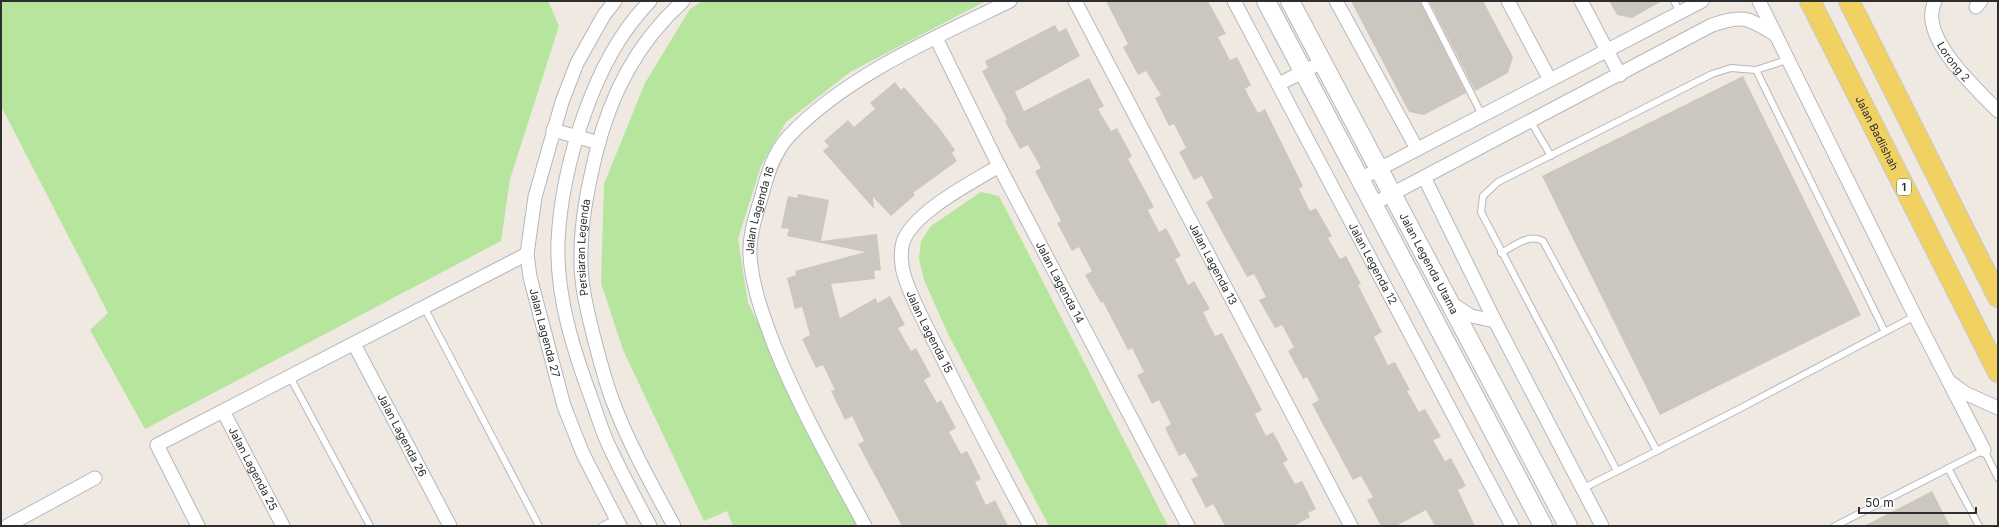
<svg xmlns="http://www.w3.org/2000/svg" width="1999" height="527" font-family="Inter,sans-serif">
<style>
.green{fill:#b6e59e}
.building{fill:#cbc7bf}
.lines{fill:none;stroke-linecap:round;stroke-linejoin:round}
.lane-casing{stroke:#b4b7c1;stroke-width:8}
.street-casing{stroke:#b4b7c1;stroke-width:15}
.secondary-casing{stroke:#b4b7c1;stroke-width:20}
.primary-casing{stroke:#c9c9c9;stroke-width:22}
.lane{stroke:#fff;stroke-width:6}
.street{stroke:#fff;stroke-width:13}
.secondary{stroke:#fff;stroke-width:18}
.primary{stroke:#f2d163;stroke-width:20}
.labels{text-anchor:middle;stroke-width:3;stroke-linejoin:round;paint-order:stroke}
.shield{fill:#fff;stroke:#6d6d6d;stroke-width:1}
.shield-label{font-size:10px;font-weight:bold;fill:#2e2e2e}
.street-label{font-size:11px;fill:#2e2e2e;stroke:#fff}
</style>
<rect width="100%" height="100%" fill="#efe9e1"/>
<g class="green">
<path d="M1 1H548L559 26 510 179 501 241 145 429 90 330 108 313 1 106Z"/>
<path d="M702 1H986L850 72 786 122 761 166 738 239 748 303 860 526H733L727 511 704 521 623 350 601 283 604 184 645 83 690 9Z"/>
<path d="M981 192 999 196 1168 526H1049L948 334 924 280 919 259 921 241 931 226Z"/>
</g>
<g class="building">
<path d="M1106 1H1208L1226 34 1218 37 1230 60 1237 57 1251 85 1245 89 1258 113 1265 109 1303 186 1299 189 1310 211 1316 208 1332 236 1328 238 1340 259 1346 256 1361 284 1358 285 1382 332 1374 337 1388 365 1395 362 1410 390 1407 391 1419 412 1425 409 1441 437 1433 440 1445 461 1451 458 1466 486 1458 490 1475 526H1435L1426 510 1396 526H1381L1367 500 1373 497 1361 476 1353 480 1327 432 1312 404 1319 400 1307 377 1303 379 1288 351 1294 347 1282 325 1275 328 1259 300 1266 297 1254 274 1247 277 1221 230 1206 202 1213 198 1202 176 1194 180 1179 152 1186 148 1174 124 1169 126 1155 98 1161 95 1146 71 1138 75 1123 47 1128 44Z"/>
<path d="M1351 1H1420L1466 93 1424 115 1409 112Z"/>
<path d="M1429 1H1483L1513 57 1508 73 1475 91Z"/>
<path d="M1609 1H1662L1632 18 1617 15Z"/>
<path d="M1055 25 1059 32 1066 28 1080 56 1015 92 1024 111 1089 78 1104 106 1098 109 1111 131 1117 128 1132 156 1128 159 1154 207 1148 210 1159 232 1166 228 1181 256 1175 259 1188 285 1194 281 1210 309 1203 312 1215 336 1222 333 1262 410 1255 414 1266 436 1273 432 1288 460 1283 463 1295 484 1302 481 1316 509 1308 513 1310 517 1294 526H1225L1213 504 1206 508 1191 479 1198 476 1185 453 1179 456 1165 428 1171 424 1159 400 1152 404 1137 375 1144 372 1132 348 1128 350 1103 302 1101 303 1085 275 1092 271 1079 247 1072 251 1057 223 1061 221 1035 171 1041 168 1028 145 1020 149 1005 121 1007 120 982 71 988 68 985 61Z"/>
<path d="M1743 76 1861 315 1660 415 1542 176Z"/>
<path d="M895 82 901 90 904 87 940 129 955 150 952 153 957 161 913 193 915 195 891 216 873 197 874 209 823 151 829 146 824 141 848 120 854 127 875 109 870 103Z"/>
<path d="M798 194 829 200 821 241 877 234 881 270 874 271 875 279 831 284 840 318 876 298 877 303 890 296 905 325 898 328 911 351 916 348 931 376 924 380 937 403 941 400 956 428 949 432 961 454 967 451 981 479 975 482 986 505 995 500 1008 526H902L858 444 864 441 852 416 845 420 831 391 835 390 823 365 816 368 802 339 810 335 802 307 795 309 787 278 796 275 795 271 865 252 787 236 789 229 781 228 788 196 797 198Z"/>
<path d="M1932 491 1950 526H1864Z"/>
</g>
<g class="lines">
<defs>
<g id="lane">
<path d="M1424 1 1482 115"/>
<path d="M1674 1 1680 13"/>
<path d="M1756 70 1885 332"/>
<path d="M1531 122 1551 156"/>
<path d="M1501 253C1514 246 1529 233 1543 241L1657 451"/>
<path d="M424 307 539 526"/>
<path d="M290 377 370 526"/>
<path d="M1948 468 1979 526"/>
<path d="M1617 471 1481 212 1483 196 1498 182 1712 74 1731 68 1756 70 1787 60"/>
<path d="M1582 489 1737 410 1915 316"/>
<path d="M602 526 616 519"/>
<path d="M1835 526 1984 450 1998 478"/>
</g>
<g id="street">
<path id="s1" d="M615 1 604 15 577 63 562 102 535 197 527 254 530 277 564 406 583 454 620 526"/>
<path d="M650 1C618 34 599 73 584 115 570 155 560 199 558 242 556 297 574 352 593 403 598 418 603 434 610 448 622 474 636 500 650 526"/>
<path id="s2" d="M1075 1 1351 526"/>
<path id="s3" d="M1234 1 1512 526"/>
<path d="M1336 1 1417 149"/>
<path d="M1508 1 1550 80"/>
<path d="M1581 1 1620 75"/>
<path d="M1759 1 1915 316 1984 450"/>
<path id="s4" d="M1935 1C1917 36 1976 88 1998 111"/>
<path d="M1976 7 1981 1"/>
<path id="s5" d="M936 38 999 166 1188 526"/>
<path d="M1279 84 1322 62"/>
<path d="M553 130 599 143"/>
<path id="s6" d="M999 166C973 182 913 212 903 242 900 252 901 267 905 278 914 305 929 331 942 357 970 414 1000 470 1030 526"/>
<path d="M1360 179 1702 1"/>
<path d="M1425 179 1495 321 1602 526"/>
<path d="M1373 204 1712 25C1744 14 1748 18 1776 35"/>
<path d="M1451 303 1471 316 1495 321"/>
<path id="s7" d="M354 344 450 526"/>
<path d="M1950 382 1965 393 1998 408"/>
<path id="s8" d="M223 411 283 526"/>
<path d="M7 526 95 478"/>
<path d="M198 526 157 445 527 254"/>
<path id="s9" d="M674 526C653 487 631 448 615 407 606 385 600 361 594 338 587 310 580 283 581 254 581 220 588 187 596 153 611 93 637 43 683 1"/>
<path id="s10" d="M865 526C833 467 799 407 774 345 763 316 752 286 750 256 749 235 756 215 762 195 767 175 774 152 789 136 846 76 936 37 1010 1"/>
</g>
<g id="secondary">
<path d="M1266 1 1543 526"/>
<path id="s11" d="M1290 1 1568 526"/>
</g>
<g id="primary">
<path id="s12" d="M1810 1 1998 372"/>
<path d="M1849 1 1998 297"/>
</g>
</defs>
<use href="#lane" class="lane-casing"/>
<use href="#street" class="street-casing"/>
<use href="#secondary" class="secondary-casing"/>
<use href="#primary" class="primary-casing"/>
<use href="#lane" class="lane"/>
<use href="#street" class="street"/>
<use href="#secondary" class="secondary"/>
<use href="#primary" class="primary"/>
</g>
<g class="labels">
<rect class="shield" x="1897" y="179" width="14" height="16" rx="3"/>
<g class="shield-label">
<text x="1904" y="191">1</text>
</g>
<g class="street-label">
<text dy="4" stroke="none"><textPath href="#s4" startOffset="67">Lorong 2</textPath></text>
<text dy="4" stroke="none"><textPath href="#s12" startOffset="148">Jalan Badlishah</textPath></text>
<text dy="4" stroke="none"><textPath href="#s10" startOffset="342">Jalan Lagenda 16</textPath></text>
<text dy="4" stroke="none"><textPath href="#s9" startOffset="297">Persiaran Legenda</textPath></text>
<text dy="4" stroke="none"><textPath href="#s3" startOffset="297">Jalan Legenda 12</textPath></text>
<text dy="4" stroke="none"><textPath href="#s2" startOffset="297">Jalan Lagenda 13</textPath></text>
<text dy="4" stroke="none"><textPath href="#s11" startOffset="297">Jalan Legenda Utama</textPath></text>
<text dy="4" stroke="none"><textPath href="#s5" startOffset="274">Jalan Lagenda 14</textPath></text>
<text dy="4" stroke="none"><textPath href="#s6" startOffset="220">Jalan Lagenda 15</textPath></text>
<text dy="4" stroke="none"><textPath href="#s1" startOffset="352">Jalan Lagenda 27</textPath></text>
<text dy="4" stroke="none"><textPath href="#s7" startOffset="103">Jalan Lagenda 26</textPath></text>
<text dy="4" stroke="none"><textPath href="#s8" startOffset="65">Jalan Lagenda 25</textPath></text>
</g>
</g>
<rect width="1999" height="527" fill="none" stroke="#2e2e2e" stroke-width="4"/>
<path d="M1859 507v6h117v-6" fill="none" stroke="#2e2e2e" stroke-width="2"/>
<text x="1865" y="507" font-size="12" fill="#2e2e2e" stroke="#ffffff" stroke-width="3" paint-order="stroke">50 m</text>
</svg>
